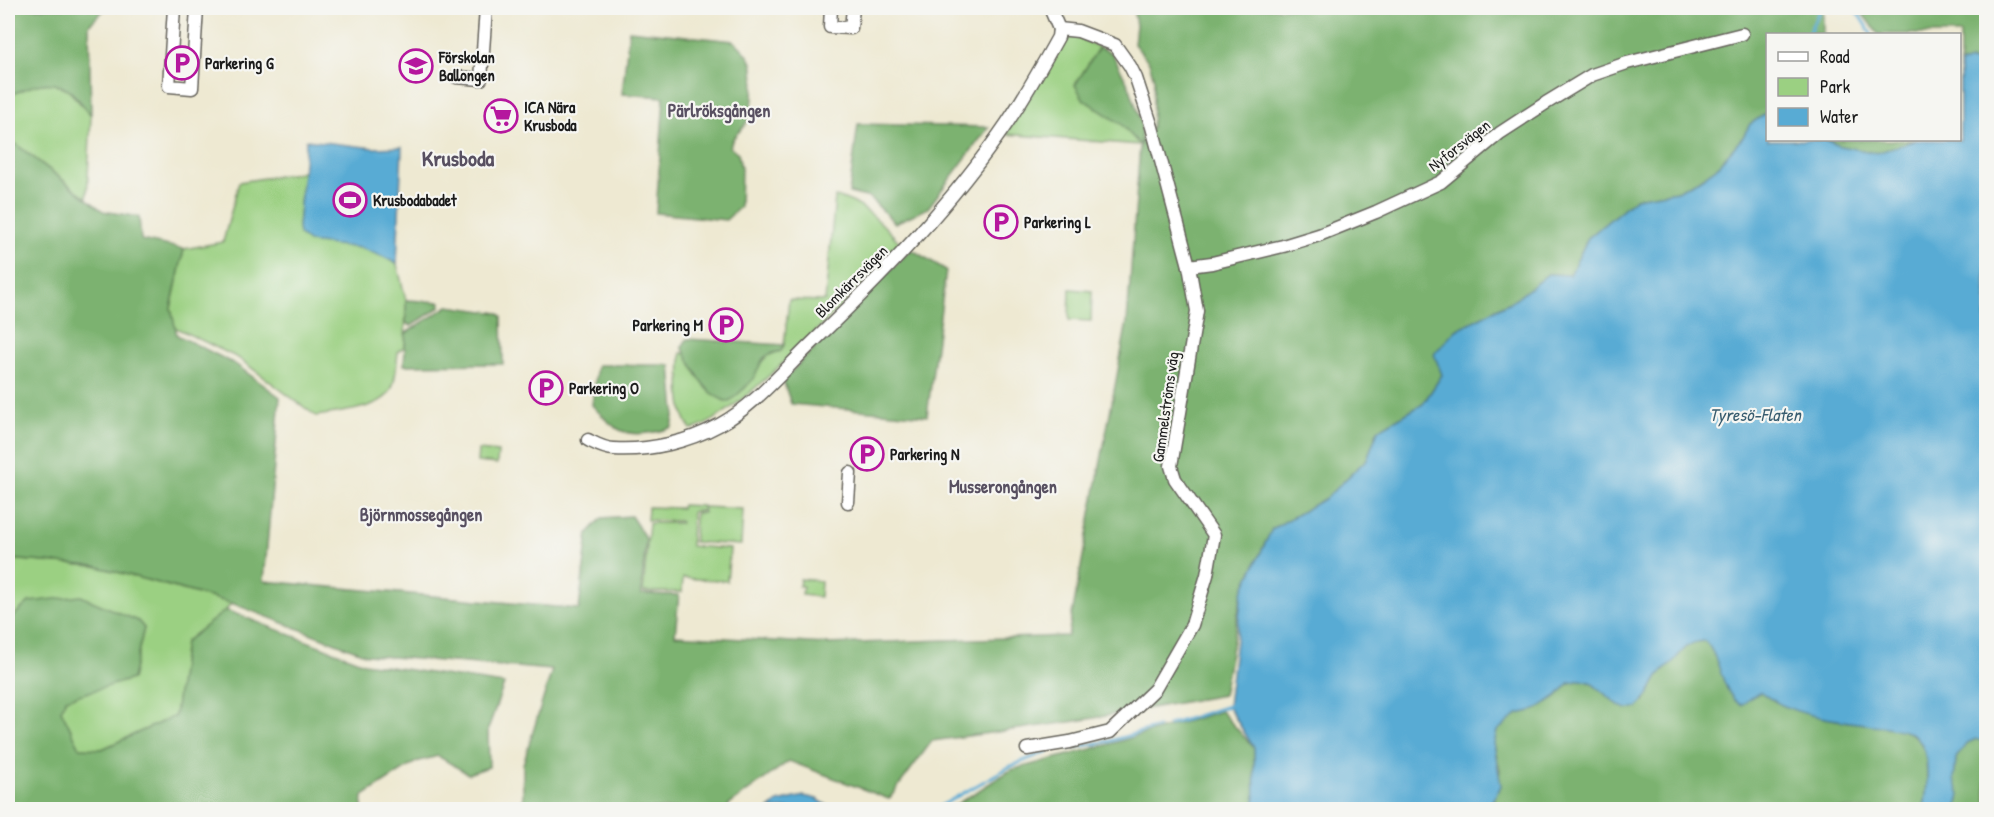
<svg xmlns="http://www.w3.org/2000/svg" width="1994" height="817" font-family="'Patrick Hand',sans-serif">
<style>
.green{fill:#9bd082;stroke:#5c764f;stroke-width:1.5}
.forest{fill:#7cb270;stroke:#4c6746;stroke-width:1.5}
.water{fill:#58abd4;stroke:#3a6478;stroke-width:1.5}
.lines{fill:none;stroke-linecap:round;stroke-linejoin:round}
.stream{stroke:#58abd4;stroke-width:3}
.minor-casing{stroke:#66645c;stroke-width:15}
.minor{stroke:#fff;stroke-width:12}
.labels{text-anchor:middle;stroke-width:4.5;stroke-linejoin:round;paint-order:stroke}
.poi-label{font-size:16px;font-weight:bold;fill:#1c1c1c;stroke:#f6f6f2;text-anchor:start}
.street-label{font-size:16px;fill:#1c1c1c;stroke:#f6f6f2}
.neighbourhood-label{font-size:18px;font-weight:bold;fill:#585061;stroke:#f6f6f2}
.water-label{font-size:18px;font-style:italic;fill:#375c6f;stroke:#f6f6f2}
.district-label{font-size:22px;font-weight:bold;fill:#585061;stroke:#f6f6f2}
</style>
<rect width="100%" height="100%" fill="#f6f6f2"/>
<filter id="ink" filterUnits="userSpaceOnUse"><feTurbulence type="fractalNoise" baseFrequency=".0167" numOctaves="2"/><feDisplacementMap in="SourceGraphic" scale="12" xChannelSelector="R" yChannelSelector="G"/><feConvolveMatrix kernelMatrix="1 2 1 2 8 2 1 2 1" color-interpolation-filters="sRGB"/></filter>
<filter id="wash" filterUnits="userSpaceOnUse"><feTurbulence type="fractalNoise" baseFrequency=".008" numOctaves="4" result="noise"/><feDisplacementMap in="SourceGraphic" scale="24" xChannelSelector="R" yChannelSelector="G"/><feGaussianBlur stdDeviation="1.35" result="paint"/><feColorMatrix in="noise" values="0 0 0 0 0 0 0 0 0 0 0 0 0 0 0 0 0 1.4 0 .05"/><feComposite in="paint" operator="in"/></filter>
<g filter="url(#wash)">
<rect width="100%" height="100%" fill="#eee9d2"/>
<g class="green">
<path d="M1070 37H1077L1099 47 1075 85 1121 124 1140 145 1006 134 1064 42Z"/>
<path d="M51 83 68 90 91 115 87 198 8 138V96L35 85Z"/>
<path d="M303 172 298 227 299 234 308 241 361 248 384 257 397 264 406 300 405 347 398 351C397 362 396 385 389 393 378 409 335 413 316 416L238 358 174 327 171 308 184 249 223 242 239 182Z"/>
<path d="M835 197C861 200 884 225 901 244 868 278 729 428 691 429 676 411 681 375 681 353H685L698 377 744 389C760 370 756 357 781 351L784 345 789 300 825 301Z"/>
<path d="M1070 289 1092 291 1091 321 1069 320Z"/>
<path d="M478 450 498 452 497 464 477 462Z"/>
<path d="M682 505 702 506V511H693L692 513 691 546 730 549 727 581 683 578 682 592H643L649 523H681L680 521 647 520 648 507 681 508Z"/>
<path d="M704 507 743 509 741 545 694 542 695 513H703Z"/>
<path d="M8 559 95 566 231 603 226 610 185 642 175 716 102 749 80 748 61 710 66 698 132 679 144 628 138 621 29 602 8 621Z"/>
<path d="M800 579 821 581 820 597 802 595 803 586H799Z"/>
</g>
<g class="forest">
<path d="M11 8H106L89 25 91 115C84 107 76 95 68 90 48 76 27 88 8 96V55Z"/>
<path d="M1133 8H1823V34H1768L1767 113 1750 124 1743 137 1716 168 1699 180 1677 191 1636 198 1588 238 1570 275 1548 274 1516 299 1456 330 1442 375 1423 404 1378 430 1367 459 1326 498 1272 529 1242 592 1223 695 1077 721 932 741 889 799 789 761 728 806V809H523V764L552 670 367 655 231 603 177 588 95 566 8 559V138L103 211 139 217 141 240 184 249 171 308 177 335 235 364 280 397 264 581 579 609 588 533 602 518 631 516 646 539 641 594 679 595 675 635 827 644 1068 636 1127 322 1140 145 1121 124 1084 100 1075 85 1099 47 1112 53 1130 88 1141 122V144L1152 127 1154 79 1149 62 1134 44 1136 25Z"/>
<path d="M1858 8H1986V63L1978 64 1971 61 1960 64V34H1878Z"/>
<path d="M629 30 734 41C741 47 749 54 752 63 755 75 754 109 748 120 742 133 734 131 730 147L738 153 741 168 740 207 726 220 656 213 664 97 622 94Z"/>
<path d="M858 124 989 127 928 208 895 223 870 198 849 193Z"/>
<path d="M1825 140H1917L1877 153 1840 146Z"/>
<path d="M911 249 946 270 927 416 791 404 783 380Z"/>
<path d="M406 300 441 302 440 307 411 326 406 323Z"/>
<path d="M448 306 499 313 502 316 503 364 404 365 406 333Z"/>
<path d="M687 339 784 345 781 351C757 356 764 362 753 379 746 388 737 395 729 402 704 396 694 368 682 347Z"/>
<path d="M597 365H671L675 412 672 427C664 431 657 432 648 433 619 437 611 425 592 405Z"/>
<path d="M81 596 138 621 144 628 132 679 66 699 61 710 80 748 102 749 175 716 185 642 226 610 364 663 504 684 488 729 489 767 468 774 438 756 416 762 363 796 362 809H8V621L29 602Z"/>
<path d="M1696 641H1705L1712 649 1728 688 1754 696 1761 692C1782 710 1816 716 1842 721 1860 723 1906 726 1917 738 1931 753 1927 791 1924 809L1487 810 1495 798 1500 770 1494 744 1497 731 1506 722 1518 714 1535 710 1557 696 1569 683 1581 680 1590 682 1620 706 1644 702 1658 676 1684 647Z"/>
<path d="M1221 711 1254 748 1255 809 952 810V807L1011 770 1110 744Z"/>
<path d="M1976 739 1986 742V809H1957L1960 794 1954 780 1956 758 1967 743Z"/>
</g>
<g class="water">
<path d="M1971 61 1979 64 1986 63V742L1976 739 1967 743 1956 758 1954 780 1960 794 1957 809H1924C1927 792 1930 761 1922 745 1920 741 1916 736 1913 734 1905 730 1882 726 1872 725 1836 720 1790 716 1761 692 1754 693 1749 701 1741 705 1721 694 1721 657 1705 641 1685 642 1683 652 1671 664 1667 668 1661 672 1658 677 1651 688 1648 699 1637 708L1627 709 1620 706 1590 682 1581 680 1569 683 1557 696 1535 710 1518 714 1497 731 1494 744 1501 786 1487 809H1255L1254 748 1228 706 1242 592 1272 529 1326 498 1367 459 1378 430 1423 404 1442 375 1434 354 1456 330 1516 299 1548 274 1570 275 1588 238 1636 198 1677 191 1699 180 1716 168 1743 137 1750 124 1767 113 1768 140H1825L1840 146 1877 153 1917 140H1960V64Z"/>
<path d="M306 140 374 148 402 147 397 264 384 257 361 248 308 242 299 234 298 227Z"/>
<path d="M804 796 817 799 833 809H769L778 802Z"/>
</g>
<g class="lines">
<g class="stream">
<path d="M1848 8 1857 12 1871 34"/>
<path d="M1808 34 1821 8"/>
<path d="M1168 725 1228 706"/>
<path d="M1069 748 1110 741 1158 727"/>
<path d="M937 808 1009 767 1048 751"/>
</g>
</g>
</g>
<g filter="url(#ink)">
<g class="lines">
<defs>
<g id="minor">
<path d="M174 8 169 86 192 88 197 8"/>
<path d="M831 8 830 27 851 28 853 8"/>
<path d="M1050 8 1059 29"/>
<path d="M456 77 481 79 486 8"/>
<path d="M1189 266 1212 263 1283 246 1319 235 1376 212 1441 182 1500 133 1546 103 1592 75 1627 63 1742 34"/>
<path d="M588 440C596 444 605 449 614 449 650 451 688 442 719 425 754 406 782 372 811 344 882 276 951 205 1007 123 1025 96 1042 66 1058 37L1059 29"/>
<path d="M848 502 850 473"/>
<path d="M1027 749 1070 742 1110 732 1155 689 1192 625 1207 575 1214 535 1175 479 1171 466 1197 311 1189 266 1152 127 1136 78 1130 66 1115 45 1078 31 1059 29"/>
</g>
</defs>
<use href="#minor" class="minor-casing"/>
<use href="#minor" class="minor"/>
</g>
</g>
<defs>
<symbol id="parking-ring" viewBox="-11 -11 22 22"><circle r="9.5" fill="#f6f6f2" stroke="#b5179e" stroke-width="1.5"/><path d="M-3.5-5.5H1a3.5 3.5 0 0 1 0 7H-1V5.5H-3.5ZM-1-3.4V-.6H.8a1.4 1.4 0 0 0 0-2.8Z" fill="#b5179e"/></symbol>
<symbol id="school-ring" viewBox="-11 -11 22 22"><circle r="9.5" fill="#f6f6f2" stroke="#b5179e" stroke-width="1.5"/><path d="M0-5L7-2L0 1L-7-2ZM-4 1L0 2.5L4 1V4Q0 6-4 4Z" fill="#b5179e"/></symbol>
<symbol id="supermarket-ring" viewBox="-11 -11 22 22"><circle r="9.5" fill="#f6f6f2" stroke="#b5179e" stroke-width="1.5"/><path d="M-6-5.5h2.5l.6 2H6L4.5 2H-2.5L-4.4-4H-6ZM-1.5 3.2a1.3 1.3 0 1 0 .1 0ZM3 3.2a1.3 1.3 0 1 0 .1 0Z" fill="#b5179e"/></symbol>
<symbol id="stadium-ring" viewBox="-11 -11 22 22"><circle r="9.5" fill="#f6f6f2" stroke="#b5179e" stroke-width="1.5"/><path d="M0-5a6.5 5 0 1 0 0 10a6.5 5 0 1 0 0-10ZM-3.5-1.8h7v3.6h-7Z" fill="#b5179e"/></symbol>
</defs>
<g fill-rule="evenodd">
<use href="#parking-ring" x="163" y="44" width="38" height="38"/>
<use href="#school-ring" x="397" y="47" width="38" height="38"/>
<use href="#supermarket-ring" x="482" y="97" width="38" height="38"/>
<use href="#stadium-ring" x="331" y="181" width="38" height="38"/>
<use href="#parking-ring" x="982" y="203" width="38" height="38"/>
<use href="#parking-ring" x="707" y="306" width="38" height="38"/>
<use href="#parking-ring" x="527" y="369" width="38" height="38"/>
<use href="#parking-ring" x="848" y="435" width="38" height="38"/>
</g>
<g class="labels">
<g class="poi-label">
<text x="439" y="63">Förskolan<tspan x="439" dy="18">Ballongen</tspan></text>
<text x="205" y="69">Parkering G</text>
<text x="524" y="113">ICA Nära<tspan x="524" dy="18">Krusboda</tspan></text>
<text x="373" y="206">Krusbodabadet</text>
<text x="1024" y="228">Parkering L</text>
<text x="703" y="331" text-anchor="end">Parkering M</text>
<text x="569" y="394">Parkering O</text>
<text x="890" y="460">Parkering N</text>
</g>
<g class="street-label">
<text transform="translate(1459 145) rotate(-38)" y="6">Nyforsvägen</text>
<text transform="translate(851 281) rotate(-45)" y="6">Blomkärrsvägen</text>
<text transform="translate(1165 407) rotate(-82)" y="6">Gammelströms väg</text>
</g>
<g class="neighbourhood-label">
<text x="719" y="117">Pärlröksgången</text>
<text x="1003" y="493">Musserongången</text>
<text x="421" y="521">Björnmossegången</text>
</g>
<g class="water-label">
<text x="1755" y="421">Tyresö-Flaten</text>
</g>
<g class="district-label">
<text x="458" y="166">Krusboda</text>
</g>
</g>
<rect width="1994" height="817" fill="none" stroke="#f6f6f2" stroke-width="30"/>
<rect x="1766" y="33" width="195" height="108" fill="#f6f6f2" stroke="#9f9f9c" stroke-width="1.5"/>
<rect x="1778" y="52" width="30" height="9" fill="#ffffff" stroke="#9f9f9c" stroke-width="1.5"/>
<text x="1820" y="63" font-size="18" fill="#1c1c1c">Road</text>
<rect x="1778" y="78" width="30" height="18" fill="#9bd082" stroke="#9f9f9c" stroke-width="1.5"/>
<text x="1820" y="93" font-size="18" fill="#1c1c1c">Park</text>
<rect x="1778" y="108" width="30" height="18" fill="#58abd4" stroke="#9f9f9c" stroke-width="1.5"/>
<text x="1820" y="123" font-size="18" fill="#1c1c1c">Water</text>
</svg>
